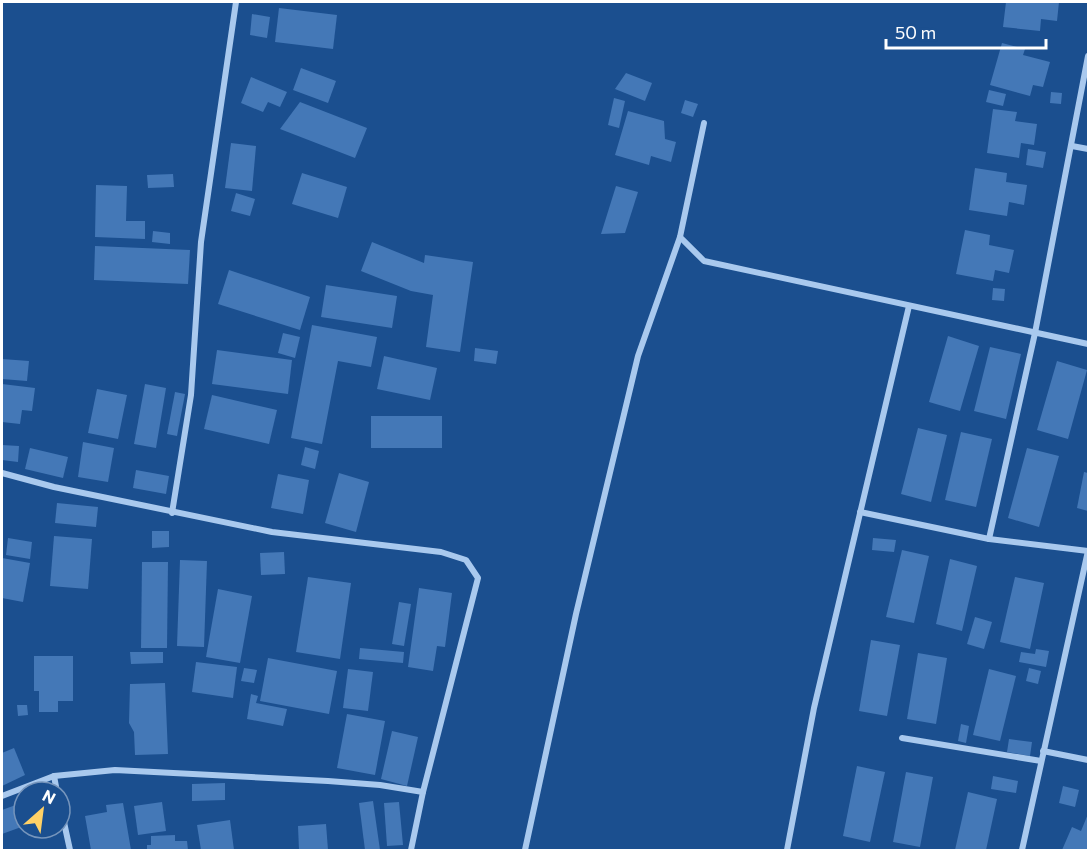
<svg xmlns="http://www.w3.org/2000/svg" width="1090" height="852" font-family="Commissioner,sans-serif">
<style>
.building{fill:#4478b7}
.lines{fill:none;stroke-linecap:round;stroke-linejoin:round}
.street{stroke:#a9c9ee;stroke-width:6}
</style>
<rect width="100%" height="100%" fill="#1b4f8f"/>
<g class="building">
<path d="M1006 2H1059L1057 21 1041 19 1040 31 1003 27Z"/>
<path d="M279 8 337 15 333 49 275 42Z"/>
<path d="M252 14 270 17 267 38 250 35Z"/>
<path d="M1002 43 1025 49 1023 55 1050 62 1043 87 1033 85 1030 96 990 85Z"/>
<path d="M301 68 336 81 328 103 293 90Z"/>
<path d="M626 73 652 83 645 101 615 89Z"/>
<path d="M251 77 287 92 280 107 268 102 263 112 241 103Z"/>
<path d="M989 90 1006 94 1003 106 986 102Z"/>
<path d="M1051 92 1062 93 1061 104 1050 103Z"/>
<path d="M614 98 625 101 619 128 608 125Z"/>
<path d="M685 100 698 104 693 117 681 113Z"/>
<path d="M300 102 367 128 355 158 280 129Z"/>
<path d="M993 109 1017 112 1015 121 1037 124 1034 145 1021 143 1019 158 987 153Z"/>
<path d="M628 111 664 121 665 139 676 142 671 162 651 156 649 165 615 155Z"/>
<path d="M231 143 256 146 252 191 225 188Z"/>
<path d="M1028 149 1046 152 1043 168 1026 165Z"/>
<path d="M975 168 1007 173 1006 182 1027 185 1024 205 1009 202 1007 216 969 210Z"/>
<path d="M302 173 347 187 338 218 292 204Z"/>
<path d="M173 174 174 187 148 188 147 175Z"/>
<path d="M96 185 127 186 126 221H145V239L95 237Z"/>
<path d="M616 186 638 192 625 233 601 234Z"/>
<path d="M236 193 255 199 250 216 231 211Z"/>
<path d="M965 230 990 235 989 245 1014 250 1009 273 995 270 993 281 956 274Z"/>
<path d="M153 231 170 233V244L152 242Z"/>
<path d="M372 242 424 263 425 255 473 262 460 352 426 347 433 295 411 291 361 271Z"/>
<path d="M95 246 190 250 188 284 94 280Z"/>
<path d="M229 270 310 297 300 330 218 304Z"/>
<path d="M326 285 397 296 392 328 321 317Z"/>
<path d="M993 288 1005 289 1004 301 992 300Z"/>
<path d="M312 325 377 337 371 367 338 361 322 444 291 438Z"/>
<path d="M283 333 300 337 295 358 278 353Z"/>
<path d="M948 336 979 346 960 411 929 402Z"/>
<path d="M990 347 1021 354 1006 419 974 411Z"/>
<path d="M475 348 498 351 496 364 474 361Z"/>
<path d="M217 350 292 360 288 394 212 384Z"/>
<path d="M384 356 437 368 430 400 377 389Z"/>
<path d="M2 359 29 361 27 381 2 379Z"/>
<path d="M1057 361 1087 370 1068 439 1037 430Z"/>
<path d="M2 384 35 388 32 411 22 410 20 424 2 422Z"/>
<path d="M145 384 166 388 156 448 134 444Z"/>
<path d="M97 389 127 395 118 439 88 433Z"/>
<path d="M175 392 185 394 177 436 167 434Z"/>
<path d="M212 395 277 410 269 444 204 429Z"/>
<rect x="371" y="416" width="71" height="32"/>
<path d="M918 428 947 435 931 502 901 494Z"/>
<path d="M961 432 992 439 976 507 945 500Z"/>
<path d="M83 442 114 448 108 482 78 477Z"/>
<path d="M2 445 19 446 18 462 2 460Z"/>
<path d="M305 447 319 451 315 469 301 465Z"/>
<path d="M30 448 68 457 63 478 25 469Z"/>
<path d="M1027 448 1059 456 1039 527 1008 518Z"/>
<path d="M136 470 169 476 166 494 133 488Z"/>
<path d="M1084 472 1088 473V511L1077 508Z"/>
<path d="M339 473 369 482 356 532 325 523Z"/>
<path d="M278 474 309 480 303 514 271 508Z"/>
<path d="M57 503 98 507 96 527 55 523Z"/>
<path d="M152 531H169V547L152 548Z"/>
<path d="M54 536 92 539 88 589 50 586Z"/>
<path d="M8 538 32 542 30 559 6 555Z"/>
<path d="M873 538 896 540 894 552 872 550Z"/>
<path d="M902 550 929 556 914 623 886 617Z"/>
<path d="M284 552 285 574 261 575 260 553Z"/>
<path d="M2 558 30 563 23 602 2 598Z"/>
<path d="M950 559 977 566 962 631 936 624Z"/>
<path d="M180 560 207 561 204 647 177 646Z"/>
<path d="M142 562H168L167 648H141Z"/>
<path d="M308 577 351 583 340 659 296 652Z"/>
<path d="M1015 577 1044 583 1030 649 1000 642Z"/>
<path d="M419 588 452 593 445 647 437 646 433 671 408 667Z"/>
<path d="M218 589 252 596 240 663 206 657Z"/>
<path d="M399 602 411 604 404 646 392 644Z"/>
<path d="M975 617 992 622 984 649 967 644Z"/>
<path d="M871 640 900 645 887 716 859 711Z"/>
<path d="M360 648 404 652 403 663 359 659Z"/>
<path d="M1036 649 1049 651 1046 667 1019 662 1021 652 1035 654Z"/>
<path d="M130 652H163V663L131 664Z"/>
<path d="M918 653 947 658 936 724 907 719Z"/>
<path d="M34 656H73V701H58V712H39V691H34Z"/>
<path d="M268 658 337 671 329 714 260 701Z"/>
<path d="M196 662 237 667 233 698 192 692Z"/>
<path d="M244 668 257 670 254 683 241 681Z"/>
<path d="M1029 668 1041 671 1038 684 1026 681Z"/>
<path d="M348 669 373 672 368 711 343 708Z"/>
<path d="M989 669 1016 676 1000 741 973 735Z"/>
<path d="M165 683 168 754 135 755 134 732 129 723 130 684Z"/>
<path d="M251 694 258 696 256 703 287 709 283 726 247 719Z"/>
<path d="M17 705H27L28 715 18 716Z"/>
<path d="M347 714 385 721 375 775 337 768Z"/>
<path d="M961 724 969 726 966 743 958 741Z"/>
<path d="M392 731 418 737 407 786 381 779Z"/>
<path d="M1009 739 1032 742 1030 756 1007 752Z"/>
<path d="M14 748 25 775 2 786V753Z"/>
<path d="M857 766 885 772 870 842 843 836Z"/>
<path d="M906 772 933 777 920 847 893 842Z"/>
<path d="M993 776 1018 781 1016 793 991 789Z"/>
<path d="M225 783V800L192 801V784Z"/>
<path d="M1063 786 1079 790 1075 807 1059 803Z"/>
<path d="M968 792 997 799 986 850H955Z"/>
<path d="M373 801 380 850H365L359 803Z"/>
<path d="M24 802V826L2 834V810Z"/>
<path d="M162 802 166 831 138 835 134 806Z"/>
<path d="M399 802 403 845 387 846 384 803Z"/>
<path d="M123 803 131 850H91L85 816 107 812 106 805Z"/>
<path d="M1088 814V850H1062L1072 827 1081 831Z"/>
<path d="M230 820 234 850H201L197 825Z"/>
<path d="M326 824 328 850H299L298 826Z"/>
<path d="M175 835V841H187L188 850H147V845H151V836Z"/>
</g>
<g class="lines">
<g class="street">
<path d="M704 123 680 237 704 261 1088 344"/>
<path d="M1072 146 1088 149"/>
<path d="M2 473 54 487 272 532 441 552 466 560 478 578 423 792 411 850"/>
<path d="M860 512 989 539 1088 551"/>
<path d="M172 513 191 395 201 242 236 2"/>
<path d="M989 539 1035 333 1088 56"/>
<path d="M902 738 1041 761"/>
<path d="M1043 751 1088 760"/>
<path d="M54 776 57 792"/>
<path d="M2 796 54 776 115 770 328 781 380 785 423 792"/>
<path d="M60 804 70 850"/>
<path d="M525 850 576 614 638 356 680 237"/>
<path d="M787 850 814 708 909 306"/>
<path d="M1022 850 1088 551"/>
</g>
</g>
<rect width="1090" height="852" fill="none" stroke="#ffffff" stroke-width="6"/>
<g transform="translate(42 810) rotate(28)"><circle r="28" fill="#1b4f8f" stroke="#7695bc" stroke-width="1.5"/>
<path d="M0-4.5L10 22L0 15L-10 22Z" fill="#ffd166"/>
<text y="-9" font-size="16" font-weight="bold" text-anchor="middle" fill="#ffffff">N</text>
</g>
<path d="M886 39v9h160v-9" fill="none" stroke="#ffffff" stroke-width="3"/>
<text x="895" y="39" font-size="18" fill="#ffffff" stroke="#1b4f8f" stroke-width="4.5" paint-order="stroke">50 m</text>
</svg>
